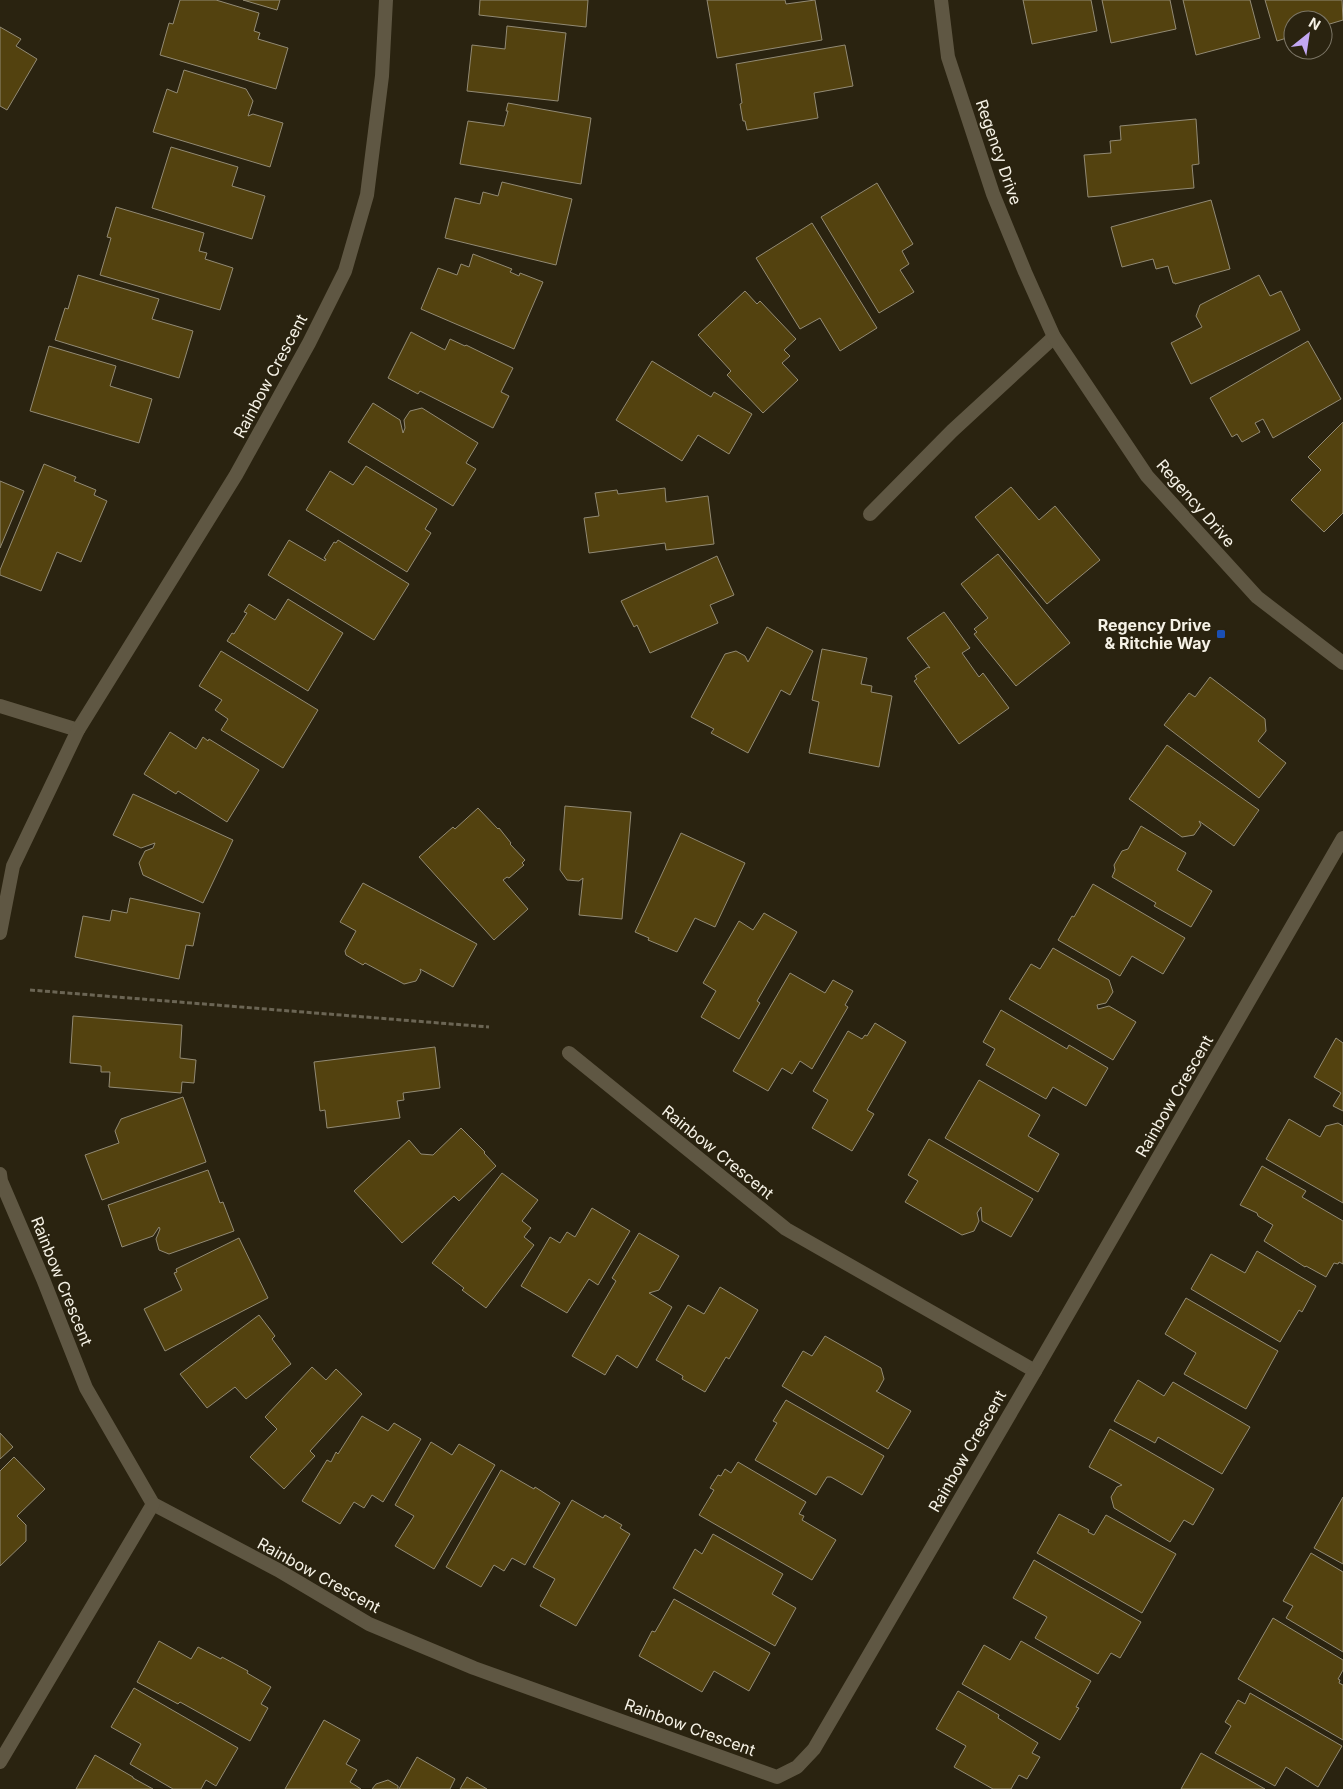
<svg xmlns="http://www.w3.org/2000/svg" width="1343" height="1789" font-family="Inter,sans-serif">
<style>
.building{fill:#53420f;stroke:#928a74}
.lines{fill:none;stroke-linecap:round;stroke-linejoin:round}
.path{stroke:#6b6554;stroke-width:3;stroke-dasharray:5 2.5;stroke-linecap:butt}
.minor{stroke:#5f5743;stroke-width:14}
.tertiary{stroke:#5f5743;stroke-width:14}
.transit-dot{fill:#1a4fb4;stroke:#2a2310;stroke-width:2}
.labels{text-anchor:middle;stroke-width:4;stroke-linejoin:round;paint-order:stroke}
.street-label{font-size:16px;fill:#f6f2e6;stroke:#2a2310}
.poi-label{font-size:16px;font-weight:bold;fill:#f6f2e6;stroke:#2a2310;text-anchor:end}
</style>
<rect width="100%" height="100%" fill="#2a2310"/>
<g class="building">
<path d="M180 0H216L259 13 254 31 260 33 258 39 288 48 276 89 160 55 169 23 173 24Z"/>
<path d="M243 0H280L277 10Z"/>
<path d="M480 0H588L586 27 479 15Z"/>
<path d="M707 0H785L786 4 815 0 822 40 717 58Z"/>
<path d="M1023 0H1091L1097 31 1032 44Z"/>
<path d="M1102 0H1170L1176 29 1111 43Z"/>
<path d="M1183 0H1250L1260 38 1196 55Z"/>
<path d="M1265 0H1342L1343 20 1323 26V20H1293V36L1277 41Z"/>
<path d="M507 26 566 33 558 101 467 91 472 45 505 49Z"/>
<path d="M0 27 21 39 16 46 37 59 7 110 0 106Z"/>
<path d="M845 45 853 86 814 93 818 118 747 130 745 121H743L740 104 742 103 736 64Z"/>
<path d="M184 70 246 89 253 101 248 116 253 114 283 123 270 167 153 132 167 89 177 93Z"/>
<path d="M508 103 591 118 581 184 460 164 468 121 504 126 508 111H506Z"/>
<path d="M1196 119 1199 164 1192 165 1194 188 1088 197 1084 155 1111 153 1110 141 1121 140 1120 126Z"/>
<path d="M171 147 238 167 232 186 265 196 252 239 152 208Z"/>
<path d="M502 182 572 199 556 265 445 238 455 198 480 204 483 192 498 196Z"/>
<path d="M877 183 913 244 902 251 909 264 900 270 914 292 879 313 821 217Z"/>
<path d="M1211 200 1230 269 1175 284V283H1173L1168 266 1156 269 1153 259 1122 267 1111 227Z"/>
<path d="M116 207 204 233 199 251 207 253 205 259 233 268 220 310 100 275 111 238 107 237Z"/>
<path d="M812 223 877 328 840 351 820 318 800 329 756 258Z"/>
<path d="M473 254 512 269 510 272 519 276 520 273 543 282 514 349 421 309 438 268 457 275 461 264 469 267Z"/>
<path d="M78 275 159 299 152 319 193 331 179 378 55 340 65 308 68 309Z"/>
<path d="M1259 275 1270 296 1281 291 1300 330 1191 384 1171 343 1202 327 1196 316 1200 305Z"/>
<path d="M745 291 757 304 760 301 796 339 784 350 790 356 782 363 798 380 763 413 727 375 731 371 698 335Z"/>
<path d="M411 332 445 350 450 339 465 346 466 345 513 368 501 392 509 396 493 428 420 391 418 394 388 378Z"/>
<path d="M1308 341 1341 399 1273 438 1263 419 1255 423 1260 432 1242 442 1237 434 1232 437 1210 398Z"/>
<path d="M49 346 116 366 110 386 152 399 139 443 30 411Z"/>
<path d="M652 361 711 397 714 392 752 414 729 454 698 435 682 461 616 420Z"/>
<path d="M373 403 400 420 403 433 405 428 404 420 410 411 422 408 478 443 466 463 476 469 453 506 348 442Z"/>
<path d="M1343 422V513L1324 532 1291 500 1321 470 1308 457Z"/>
<path d="M44 464 76 477 74 481 96 490 94 495 107 501 81 562 57 552 41 591 0 575V570Z"/>
<path d="M366 466 437 509 425 529 431 533 407 572 306 510 330 471 353 485Z"/>
<path d="M0 481 24 491 0 548Z"/>
<path d="M1011 487 1039 520 1055 506 1100 560 1047 604 975 517Z"/>
<path d="M665 488 666 502 708 496 714 544 666 550 665 543 589 553 584 518 599 516 595 493 617 490 618 494Z"/>
<path d="M289 540 325 561 326 559 324 558 334 542 336 543 338 540 409 584 374 640 268 575Z"/>
<path d="M998 554 1070 643 1016 686 974 634 977 632 974 629 988 618 961 584Z"/>
<path d="M717 556 734 595 710 605 718 623 650 653 637 625 634 627 621 601Z"/>
<path d="M288 599 343 633 308 691 227 641 232 633 234 634 247 613 244 612 249 604 275 620Z"/>
<path d="M944 612 970 648 962 653 979 677 983 673 1009 708 959 744 914 681 917 679 915 676 928 667 930 668 907 638Z"/>
<path d="M767 627 813 651 790 695 781 690 748 753 711 733 714 729 691 717 725 654 736 651 745 656 748 662Z"/>
<path d="M822 649 867 658 861 684 872 686 871 692 892 696 879 767 809 753 819 702 812 700Z"/>
<path d="M221 651 318 710 283 768 221 730 228 719 215 710 222 700 199 686Z"/>
<path d="M1210 677 1265 719 1266 731 1258 741 1286 763 1259 798 1164 725 1189 693 1195 697Z"/>
<path d="M170 732 196 749 203 737 208 741 209 739 259 770 227 822 178 791 176 794 144 774Z"/>
<path d="M1167 745 1259 810 1234 846 1199 821 1201 825 1194 835 1182 837 1129 799Z"/>
<path d="M133 794 233 840 203 903 143 875 139 863 145 851 153 848 155 843 141 848 113 835Z"/>
<path d="M565 806 631 812 622 919 579 915 583 878 579 881 567 880 560 870Z"/>
<path d="M478 808 498 829 499 828 511 843 510 844 525 860 522 863 524 865 509 878 507 877 503 880 528 909 494 940 419 857 453 827 455 829Z"/>
<path d="M1141 826 1186 853 1177 870 1212 891 1191 927 1154 906 1156 903 1112 877 1115 870 1114 865 1122 851 1128 849Z"/>
<path d="M681 833 745 863 715 927 695 918 677 952 648 940 649 938 635 932Z"/>
<path d="M363 883 477 944 453 987 420 969 421 972 416 981 404 984 365 963 363 965 346 955 345 951 356 931 340 922Z"/>
<path d="M1093 884 1185 938 1163 974 1132 956 1120 976 1058 940 1072 916 1074 917Z"/>
<path d="M130 898 200 913 193 946 186 945 179 979 75 957 83 916 110 921 112 910 127 913Z"/>
<path d="M764 913 797 932 757 1001 760 1003 739 1039 701 1017 716 991 703 983 739 921 753 930Z"/>
<path d="M1053 948 1109 980 1113 992 1106 1003 1097 1005 1098 1009 1109 1006 1136 1022 1113 1060 1009 999 1031 964 1040 969Z"/>
<path d="M790 973 825 993 833 980 853 991 845 1005 848 1007 812 1069 800 1061 792 1074 782 1068 768 1091 733 1071Z"/>
<path d="M1001 1010 1067 1049 1069 1045 1108 1068 1086 1106 1053 1087 1046 1099 986 1065 995 1049 983 1042Z"/>
<path d="M73 1016 182 1025 180 1058 196 1060 194 1083 182 1082 181 1093 109 1087 110 1072H101V1066L70 1063Z"/>
<path d="M875 1023 906 1042 867 1110 874 1114 852 1151 812 1128 828 1100 813 1091 848 1031 862 1039 865 1035 867 1036Z"/>
<path d="M1336 1038 1343 1043V1111L1333 1106 1341 1093 1314 1077Z"/>
<path d="M435 1047 440 1088 403 1093 404 1100 397 1101 400 1118 327 1128 325 1110 320 1111 314 1062Z"/>
<path d="M979 1080 1040 1115 1028 1136 1059 1154 1038 1192 945 1138Z"/>
<path d="M183 1097 206 1162 102 1200 85 1155 119 1143 115 1131 121 1119Z"/>
<path d="M1289 1119 1320 1137 1326 1126 1338 1123 1343 1126V1203L1266 1159Z"/>
<path d="M461 1128 485 1152 484 1153 496 1166 459 1201 454 1196 402 1243 354 1191 409 1140 421 1154 433 1155Z"/>
<path d="M929 1139 1033 1199 1011 1237 982 1221 981 1207 977 1213 979 1221 974 1231 962 1235 905 1202 918 1181 908 1175Z"/>
<path d="M1262 1166 1306 1191 1302 1197 1343 1221V1264L1339 1262 1338 1264 1334 1263 1326 1277 1306 1266 1305 1267 1264 1241 1273 1225 1258 1216 1257 1213 1240 1205Z"/>
<path d="M208 1170 220 1203 223 1202 234 1231 169 1254 159 1250 156 1239 160 1229 159 1227 153 1236 122 1247 108 1205Z"/>
<path d="M502 1173 538 1200 522 1221 531 1228 524 1237 534 1245 486 1308 462 1290 464 1288 432 1263Z"/>
<path d="M592 1208 630 1231 598 1285 589 1279 567 1313 521 1286 550 1237 560 1243 567 1232 575 1237Z"/>
<path d="M639 1233 679 1256 659 1290 649 1293 672 1307 637 1368 617 1355 605 1375 572 1356 616 1281 612 1278Z"/>
<path d="M239 1238 268 1298 165 1351 144 1309 182 1290 174 1273 177 1272 176 1269Z"/>
<path d="M1257 1251 1316 1286 1302 1312 1299 1310 1280 1342 1191 1289 1211 1254 1245 1273Z"/>
<path d="M720 1287 758 1310 729 1359 726 1357 705 1392 682 1379 683 1376 656 1360 688 1305 704 1314Z"/>
<path d="M1186 1298 1278 1351 1246 1409 1184 1374 1196 1353 1165 1334Z"/>
<path d="M259 1315 275 1336 272 1339 291 1364 246 1399 235 1387 207 1408 180 1374Z"/>
<path d="M825 1336 881 1368 884 1379 878 1390 876 1391 911 1411 888 1449 782 1386 803 1351 812 1356Z"/>
<path d="M312 1367 326 1380 336 1369 362 1394 310 1451 315 1456 284 1489 250 1457 277 1429 265 1417Z"/>
<path d="M1138 1380 1164 1396 1173 1382 1250 1427 1222 1474 1158 1437 1155 1443 1114 1421Z"/>
<path d="M786 1400 884 1456 862 1495 831 1477H827L816 1495 755 1460 777 1423 773 1421Z"/>
<path d="M362 1416 388 1431 394 1423 421 1439 383 1502 372 1495 364 1508 354 1502 340 1524 302 1501 327 1460 331 1462 336 1452 338 1454Z"/>
<path d="M1110 1429 1214 1489 1193 1525 1184 1520 1170 1542 1114 1508 1111 1497 1117 1487 1122 1485 1089 1467Z"/>
<path d="M0 1433 13 1447 0 1459Z"/>
<path d="M431 1442 452 1455 459 1444 495 1465 434 1569 395 1546 414 1516 395 1505Z"/>
<path d="M14 1457 45 1489 17 1516 26 1525V1541L0 1566V1471Z"/>
<path d="M738 1462 806 1502 799 1514 804 1516 802 1520 836 1540 812 1580 699 1515 714 1490 710 1488 718 1475 721 1476 725 1469 731 1473Z"/>
<path d="M501 1470 534 1489 535 1487 560 1503 525 1565 512 1558 504 1571 494 1565 481 1587 446 1567Z"/>
<path d="M1343 1497V1564L1314 1548Z"/>
<path d="M572 1500 603 1518 605 1515 622 1525 620 1528 630 1534 576 1626 540 1606 555 1579 533 1567Z"/>
<path d="M1059 1514 1089 1530 1088 1532 1094 1535 1106 1515 1176 1554 1142 1613 1037 1553Z"/>
<path d="M713 1534 783 1574 772 1594 796 1608 775 1646 673 1588 695 1549 702 1554Z"/>
<path d="M1311 1553 1343 1572V1652L1286 1618 1293 1606 1283 1601Z"/>
<path d="M1034 1560 1141 1622 1120 1658 1111 1653 1098 1674 1035 1638 1047 1617 1013 1598Z"/>
<path d="M674 1599 770 1653 749 1691 714 1671 702 1692 639 1656 652 1631 655 1632Z"/>
<path d="M1273 1618 1343 1660V1670L1338 1679 1340 1680 1339 1683 1343 1685V1740L1238 1679Z"/>
<path d="M159 1641 191 1659 198 1647 221 1659 222 1657 248 1671 247 1673 271 1687 261 1704 268 1708 250 1741 180 1702 178 1704 137 1682Z"/>
<path d="M1021 1641 1091 1681 1076 1707 1079 1708 1060 1740 962 1684 984 1645 1010 1660Z"/>
<path d="M134 1688 238 1748 216 1786 206 1780 201 1789H173L130 1764 141 1744 111 1727Z"/>
<path d="M958 1691 999 1715 998 1718 1038 1743 1032 1753 1040 1757 1027 1779 1019 1775 1011 1789H993L954 1767 966 1746 936 1729Z"/>
<path d="M1250 1693 1342 1746 1318 1787 1286 1767 1275 1786 1215 1753 1231 1726 1225 1722 1238 1700 1245 1704Z"/>
<path d="M324 1720 360 1740 346 1764 357 1770 350 1782 361 1789H285Z"/>
<path d="M1201 1753 1265 1789H1181Z"/>
<path d="M95 1755 133 1777V1778L153 1789H76Z"/>
<path d="M417 1757 455 1779 450 1789H399Z"/>
<path d="M467 1777 487 1789H460Z"/>
<path d="M388 1780 398 1786V1789H372L376 1784Z"/>
</g>
<g class="lines">
<path class="path" d="M30 990 489 1027"/>
<g class="minor">
<path d="M870 514 952 431 1054 337"/>
<path d="M0 706 78 730"/>
<path d="M0 933 13 866 78 730 236 475 309 343 345 271 367 195 382 76 386 0"/>
<path d="M569 1053 786 1229 1035 1371"/>
<path d="M0 1174 1 1181 43 1279 86 1388 153 1504 278 1570 369 1624 474 1668 777 1777 797 1767 814 1749 1035 1371 1343 838"/>
<path d="M0 1762 153 1504"/>
</g>
<path class="tertiary" d="M941 0 948 57 993 194 1025 272 1054 337 1147 476 1257 597 1343 663"/>
</g>
<rect class="transit-dot" x="1216" y="629" width="10" height="10" rx="2.5"/>
<g class="labels">
<g class="street-label">
<text transform="translate(999 152) rotate(71)" y="6">Regency Drive</text>
<text transform="translate(270 376) rotate(-62)" y="6">Rainbow Crescent</text>
<text transform="translate(1196 503) rotate(49)" y="6">Regency Drive</text>
<text transform="translate(1174 1096) rotate(-60)" y="6">Rainbow Crescent</text>
<text transform="translate(718 1152) rotate(39)" y="6">Rainbow Crescent</text>
<text transform="translate(62 1281) rotate(68)" y="6">Rainbow Crescent</text>
<text transform="translate(967 1451) rotate(-60)" y="6">Rainbow Crescent</text>
<text transform="translate(319 1575) rotate(29)" y="6">Rainbow Crescent</text>
<text transform="translate(690 1727) rotate(20)" y="6">Rainbow Crescent</text>
</g>
<g class="poi-label">
<text x="1211" y="631">Regency Drive<tspan x="1211" dy="18">&amp; Ritchie Way</tspan></text>
</g>
</g>
<g transform="translate(1308 35) rotate(30)"><circle r="24" fill="#2a2310" stroke="#7c7666"/>
<path d="M0-4L9 19L0 12L-9 19Z" fill="#c2a7f2"/>
<text y="-8" font-size="14" font-weight="bold" text-anchor="middle" fill="#f6f2e6">N</text>
</g>
</svg>
